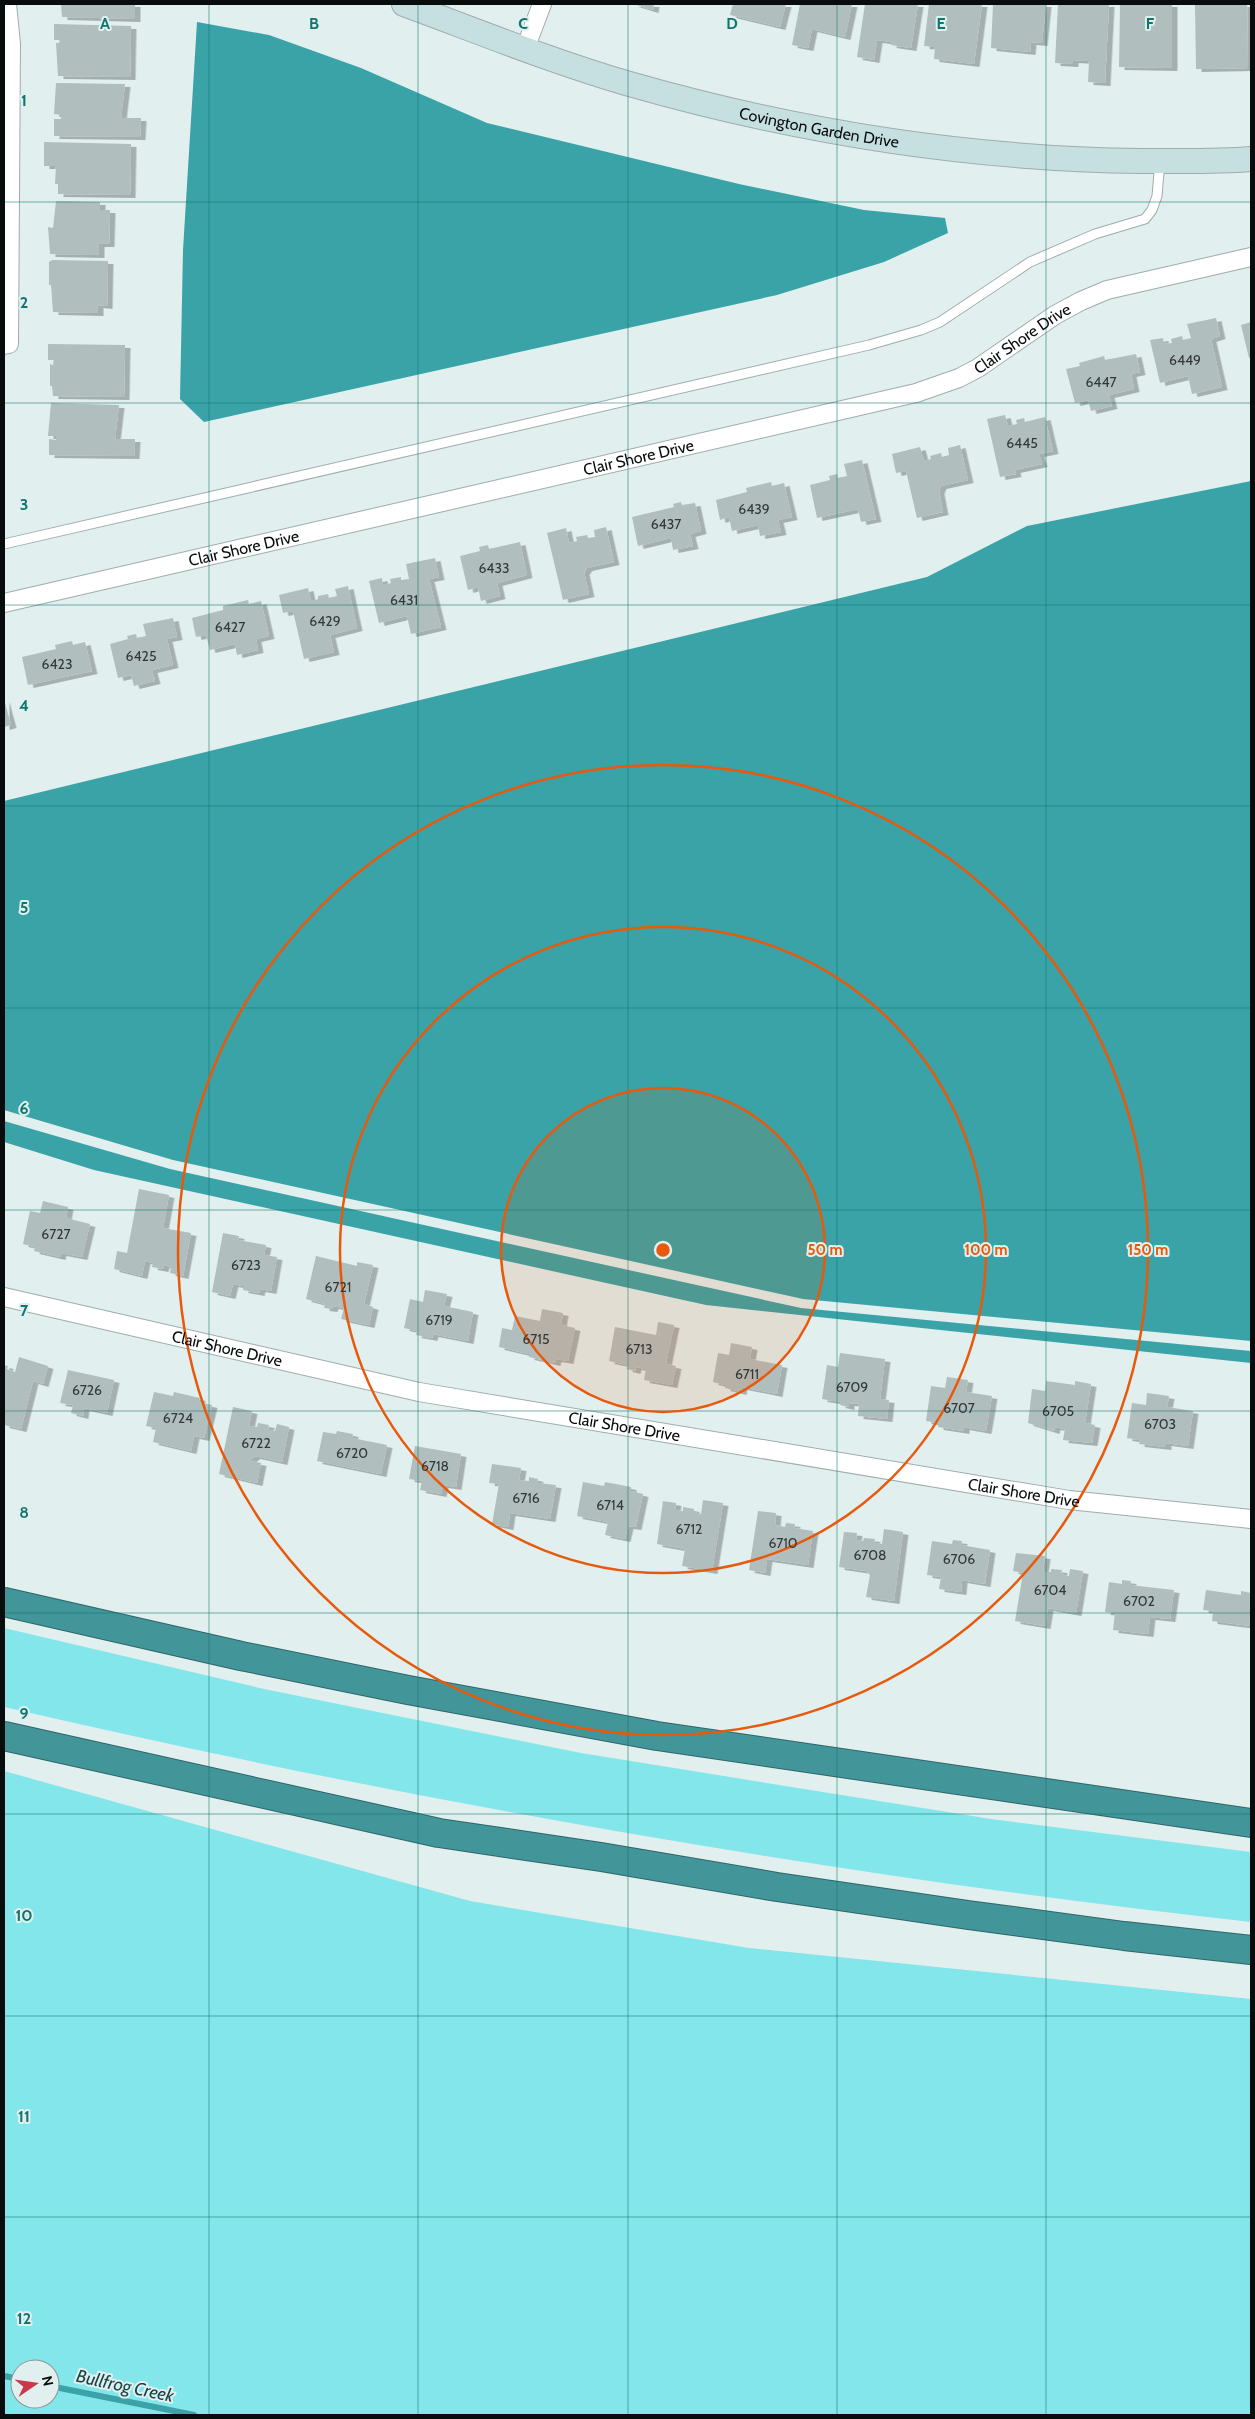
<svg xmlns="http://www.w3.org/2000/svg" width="1255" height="2419" font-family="Cabin,sans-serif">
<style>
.green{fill:#83e6eb;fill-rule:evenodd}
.water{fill:#39a3a7}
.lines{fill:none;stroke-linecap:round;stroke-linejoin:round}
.stream{stroke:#39a3a7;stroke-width:6}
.building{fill:#b1bebe;filter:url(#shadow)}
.lane-casing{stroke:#9facac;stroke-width:11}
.street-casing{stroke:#9facac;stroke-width:20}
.secondary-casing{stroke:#9facac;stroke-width:26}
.highway-casing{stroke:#2e6669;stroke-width:30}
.lane{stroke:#fff;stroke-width:9}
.street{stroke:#fff;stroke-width:18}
.secondary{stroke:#c6e0e1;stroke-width:24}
.highway{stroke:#42969a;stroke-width:28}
.grid{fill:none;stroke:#0f766e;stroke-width:1;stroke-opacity:0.55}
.ring{fill:none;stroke:#e8590c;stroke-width:2.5}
.labels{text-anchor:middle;stroke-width:4;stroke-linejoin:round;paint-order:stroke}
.number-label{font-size:14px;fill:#323839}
.street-label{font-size:16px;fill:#080c0d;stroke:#e1efef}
.water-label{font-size:18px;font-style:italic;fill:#174547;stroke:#e1efef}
.grid-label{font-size:16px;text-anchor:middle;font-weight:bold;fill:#0f766e;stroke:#e1efef;stroke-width:4;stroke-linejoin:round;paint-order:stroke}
.centre{fill:#e8590c;stroke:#e1efef;stroke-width:2.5}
.ring-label{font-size:15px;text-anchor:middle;font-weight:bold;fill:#e8590c;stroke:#e1efef;stroke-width:4;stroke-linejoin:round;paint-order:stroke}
</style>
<defs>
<filter id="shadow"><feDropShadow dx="5.5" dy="3" stdDeviation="0" flood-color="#0004"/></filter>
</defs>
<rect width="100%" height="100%" fill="#e1efef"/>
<g class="green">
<path d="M4 1628 264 1689 581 1753 991 1819 1251 1852V1922C832 1875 415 1802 4 1707Z"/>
<path d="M4 1771 470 1901 749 1948 1251 1999V2415H4ZM20 2369H50V2399H20Z"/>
</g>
<g class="water">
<path d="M197 22 269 35 361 68 487 123 739 184 864 210 945 218 948 233 884 262 777 295 204 422 180 399 183 250Z"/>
<path d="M1251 481V1341L803 1299 173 1160 4 1110V801L927 577 1027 526Z"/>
<path d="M4 1121 170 1169 801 1308 1251 1351V1363L706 1305 94 1170 4 1142Z"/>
</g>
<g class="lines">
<g class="stream">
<path d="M4 2376 20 2379"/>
<path d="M50 2386 194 2415"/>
</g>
</g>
<g class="building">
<path d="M61 4H135V19L62 17Z"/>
<path d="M633 4H654L653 10Z"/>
<path d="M733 4H786L780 27 730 15Z"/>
<path d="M800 4H852L845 37 812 29 808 48 792 45Z"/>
<path d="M865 4H918L911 48 891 45 892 42 877 40 874 60 857 57Z"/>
<path d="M929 4H982L974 64 934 59 935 47 924 46Z"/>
<path d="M993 4H1046L1042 43 1031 42 1030 52 991 48Z"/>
<path d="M1058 4H1109L1105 83 1088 82 1089 61 1073 60V64L1055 63Z"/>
<path d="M1120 4H1172V68L1119 67Z"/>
<path d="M1195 4H1247L1248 68 1196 69Z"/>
<path d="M54 24 131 26 130 77 58 76 56 43H60V40H54Z"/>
<path d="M56 83 125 84 121 118H141L140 137 54 136V119H61V115L54 114Z"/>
<path d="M44 142 131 144 130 195 58 194V184H55L56 166H44Z"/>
<path d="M56 201 100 202V210H110L109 244H99V255L50 254 48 227 53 228Z"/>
<path d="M52 260 108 261 107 306 98 305V313L53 312 51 285H49V262Z"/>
<path d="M1216 318 1220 336 1211 339 1222 387 1192 394 1188 376 1160 383 1150 340 1163 338 1164 344 1172 343 1171 339 1182 336 1183 340 1191 338 1187 324Z"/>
<path d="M1251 322V358H1249L1241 325Z"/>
<path d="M48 344 125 345 124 397 53 396 52 386H50V364L53 365 54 360H48Z"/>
<path d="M1136 354 1140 372 1131 374 1134 389 1109 395 1112 406 1091 411 1088 400 1075 403 1066 369 1080 366 1079 363 1104 356 1105 360Z"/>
<path d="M51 403 119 405 115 439H135L134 456 49 455V439L56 440V436H48Z"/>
<path d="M1005 415 1008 426 1017 424 1016 420 1024 418 1025 422 1045 417 1053 451 1039 454 1042 464 1015 470 1016 474 1000 477 987 419Z"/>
<path d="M960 445 968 480 941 486 939 491 943 512 917 518 906 471 896 473 892 454 920 447 924 461 931 459 930 456 941 453 942 457 949 455 948 448Z"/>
<path d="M862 460 876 519 861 522 858 509 817 518 810 485 830 480 829 476 837 474 838 478 847 476 844 464Z"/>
<path d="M771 482 772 486 784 483 792 517 778 520 781 532 760 536 758 525 732 531 729 517 720 520 716 500 747 492 746 488Z"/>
<path d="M681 502 682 505 695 503 701 531 690 534 693 546 673 550 671 538 638 546 632 517 674 507 673 504Z"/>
<path d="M606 527 614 562 587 568 584 572 589 594 563 600 547 533 566 528 569 543 577 541 576 537 587 535 588 538 595 537 594 530Z"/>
<path d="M520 542 527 575 497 583 500 596 481 601 478 587 468 590 460 556 480 551 479 547 488 545 489 549Z"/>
<path d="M435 558 439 577 429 579 441 627 411 634 407 616 379 623 369 581 382 578 383 585 391 583 390 579 401 577V580L409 579 406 564Z"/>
<path d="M348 586 357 628 330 635 334 652 304 659 293 611 283 613 279 595 308 588 311 602 318 599V596L328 594 329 598 337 596 335 589Z"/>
<path d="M248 600 249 604 261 601 269 636 256 639 258 650 237 655 235 644 210 650 206 635 196 637 192 618 223 610V606Z"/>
<path d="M173 618 177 637 167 639 173 665 152 670 155 681 134 686 131 675 118 678 110 644 128 639 127 636 136 634 137 638 146 636 143 624Z"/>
<path d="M72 641 73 645 85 642 92 671 28 685 22 657 56 649 55 645Z"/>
<path d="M4 699 11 725 4 727Z"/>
<path d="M139 1189 169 1195 163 1228 191 1233 183 1276 170 1273 171 1267 164 1265 163 1269 152 1267 153 1263 145 1261 142 1276 114 1269 117 1251 127 1253Z"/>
<path d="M43 1201 68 1207 66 1218 90 1224 82 1257 61 1253 60 1257 34 1251 35 1247 23 1244 30 1211 40 1213Z"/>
<path d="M223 1233 239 1236 238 1240 266 1245 264 1255 277 1257 271 1291 260 1289 259 1293 243 1290V1286L233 1284 230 1296 212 1292Z"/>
<path d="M316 1256 357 1266V1262L373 1265 364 1304 373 1307 369 1325 341 1319 344 1308 333 1306 332 1309 324 1308 325 1304 306 1299Z"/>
<path d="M425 1290 447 1294 444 1306 473 1312 468 1341 433 1334 432 1338 416 1335 417 1331 404 1328 410 1299 423 1302Z"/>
<path d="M542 1309 563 1313 561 1325 575 1328 568 1361 556 1359 555 1363 529 1357V1354L499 1347 502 1328 512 1330 515 1316 540 1321Z"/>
<path d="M658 1322 674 1325 666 1364 676 1366 672 1385 644 1380 646 1369 636 1367 635 1371 627 1369 628 1365 609 1361 615 1327 656 1335Z"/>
<path d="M731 1343 752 1347 750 1359 782 1365 777 1394 742 1387 741 1392 725 1388V1385L713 1382 718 1353 729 1355Z"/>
<path d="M840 1353 885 1359 880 1399 889 1400 887 1419 858 1416 859 1404 849 1403V1407L840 1405 841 1402 822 1399 827 1365 838 1367Z"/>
<path d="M19 1357 48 1366 43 1384 33 1381 21 1429 4 1425V1365L8 1366 7 1369 15 1372Z"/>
<path d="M68 1370 114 1380 107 1413 84 1408 83 1416 71 1413 73 1405 60 1403Z"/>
<path d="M947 1377 968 1380 966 1392 992 1396 986 1431 964 1427V1431L938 1427V1423L926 1421 931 1386 945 1388Z"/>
<path d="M1046 1381 1075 1385V1381L1091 1384 1085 1423 1095 1425 1092 1443 1063 1440 1065 1429 1055 1427 1054 1431 1028 1423 1032 1389 1045 1391Z"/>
<path d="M154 1392 173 1396 174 1392 200 1398 199 1402 212 1405 204 1438 194 1436 191 1451 153 1442 156 1428 146 1426Z"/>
<path d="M1147 1393 1169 1396 1167 1407 1193 1411 1188 1446 1166 1443V1447L1139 1444 1140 1440 1127 1438 1132 1403 1146 1405Z"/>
<path d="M233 1407 252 1411 249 1426 257 1427 258 1423 269 1425 268 1430 275 1431 277 1424 289 1427 282 1462 255 1456 251 1459 250 1461 261 1463 257 1483 219 1474Z"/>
<path d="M337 1431 353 1434 352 1438 387 1445 381 1474 317 1461 323 1432 336 1434Z"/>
<path d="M415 1446 461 1454 456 1487 443 1485 441 1494 420 1490 422 1481 409 1479Z"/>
<path d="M492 1464 521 1468 519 1480 529 1481V1477L538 1479 537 1483 556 1485 550 1519 510 1513 508 1527 492 1524 499 1484 489 1483Z"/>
<path d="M583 1482 604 1486 605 1482 631 1487V1491L643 1494 636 1527 628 1526 625 1539 605 1535 608 1522 577 1516Z"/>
<path d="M703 1500 723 1503 712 1571 682 1566 685 1549 657 1544 663 1501 676 1503 675 1510 683 1511V1507L694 1509V1512L701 1514Z"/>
<path d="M758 1511 776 1513 775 1525 785 1527 786 1523 795 1524 794 1528 813 1531 808 1565 767 1559 765 1573 749 1570Z"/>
<path d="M884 1529 903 1532 894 1601 866 1597 870 1575 866 1571 839 1567 844 1532 857 1533 856 1540 863 1541 864 1538 875 1539 874 1543 882 1544Z"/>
<path d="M953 1540 962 1541 961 1545 990 1550 985 1584 962 1580 961 1592 939 1589 941 1577 927 1575 932 1541 952 1544Z"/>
<path d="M1016 1553 1045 1556 1043 1572H1051V1569L1062 1570 1061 1574 1069 1576 1070 1569 1083 1571 1076 1613 1048 1608 1045 1626 1015 1621 1023 1573 1013 1571Z"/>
<path d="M1122 1580 1131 1581 1130 1585 1174 1590 1170 1619 1150 1617 1148 1634 1113 1630 1115 1613 1105 1612 1109 1582 1122 1584Z"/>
<path d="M1206 1590 1241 1595V1591L1251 1593V1626L1212 1621 1213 1611 1203 1610Z"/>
</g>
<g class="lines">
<defs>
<path id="lane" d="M4 544 869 345 921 330 940 322 1030 262 1095 234 1145 219 1152 210 1157 196 1160 161"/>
<g id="street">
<path d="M525 49 542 4"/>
<path d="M4 345 9 344 11 44 7 4"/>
<path id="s1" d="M4 603 916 393 959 378 978 368 1055 315 1081 301 1107 290 1251 257"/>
<path id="s2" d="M4 1297 419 1392 1069 1500 1251 1519"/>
</g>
<g id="secondary">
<path id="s3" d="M404 4C477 31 551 61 626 83 793 131 969 159 1142 161 1179 161 1215 162 1251 159"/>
</g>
<g id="highway">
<path d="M4 1602 241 1656 408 1690 657 1736 1251 1823"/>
<path d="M4 1736 439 1833 601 1857 777 1887 968 1915 1124 1936 1251 1950"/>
</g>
</defs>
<use href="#lane" class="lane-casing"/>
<use href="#street" class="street-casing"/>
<use href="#secondary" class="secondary-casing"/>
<use href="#highway" class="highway-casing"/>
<use href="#lane" class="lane"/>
<use href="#street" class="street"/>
<use href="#secondary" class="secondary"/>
<use href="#highway" class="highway"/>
</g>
<path class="grid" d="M209 4V2415M418 4V2415M628 4V2415M837 4V2415M1046 4V2415M4 202H1251M4 403H1251M4 605H1251M4 806H1251M4 1008H1251M4 1210H1251M4 1411H1251M4 1613H1251M4 1814H1251M4 2016H1251M4 2217H1251"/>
<circle cx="663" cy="1250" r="162" fill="#e8590c" fill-opacity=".12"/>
<g class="ring">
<circle cx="663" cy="1250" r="162"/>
<circle cx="663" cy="1250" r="323"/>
<circle cx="663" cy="1250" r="485"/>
</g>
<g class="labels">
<g class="number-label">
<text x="1185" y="365">6449</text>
<text x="1101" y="387">6447</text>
<text x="1022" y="448">6445</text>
<text x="754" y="514">6439</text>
<text x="666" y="529">6437</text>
<text x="494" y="573">6433</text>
<text x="404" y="605">6431</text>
<text x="325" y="626">6429</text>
<text x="230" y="632">6427</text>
<text x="141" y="661">6425</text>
<text x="57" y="669">6423</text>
<text x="56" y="1239">6727</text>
<text x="246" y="1270">6723</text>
<text x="338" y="1292">6721</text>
<text x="439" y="1325">6719</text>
<text x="536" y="1344">6715</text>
<text x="639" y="1354">6713</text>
<text x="747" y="1379">6711</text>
<text x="852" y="1392">6709</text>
<text x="87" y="1395">6726</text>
<text x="959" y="1413">6707</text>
<text x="1058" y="1416">6705</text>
<text x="178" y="1423">6724</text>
<text x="1160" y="1429">6703</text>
<text x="256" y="1448">6722</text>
<text x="352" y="1458">6720</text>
<text x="435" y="1471">6718</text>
<text x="526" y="1503">6716</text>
<text x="610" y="1510">6714</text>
<text x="689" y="1534">6712</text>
<text x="783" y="1548">6710</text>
<text x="870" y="1560">6708</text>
<text x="959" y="1564">6706</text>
<text x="1050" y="1595">6704</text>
<text x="1139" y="1606">6702</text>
</g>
<g class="street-label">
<text dy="6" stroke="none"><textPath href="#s3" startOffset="434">Covington Garden Drive</textPath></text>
<text dy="6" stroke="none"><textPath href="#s1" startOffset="1056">Clair Shore Drive</textPath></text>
<text dy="6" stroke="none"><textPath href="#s1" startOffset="651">Clair Shore Drive</textPath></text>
<text dy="6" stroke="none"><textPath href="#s1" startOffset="246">Clair Shore Drive</textPath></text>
<text dy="6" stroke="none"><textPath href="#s2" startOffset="229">Clair Shore Drive</textPath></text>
<text dy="6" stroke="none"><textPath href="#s2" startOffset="634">Clair Shore Drive</textPath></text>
<text dy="6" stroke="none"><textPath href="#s2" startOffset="1039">Clair Shore Drive</textPath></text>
</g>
<g class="water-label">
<text transform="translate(125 2386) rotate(12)" y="6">Bullfrog Creek</text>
</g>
</g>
<g class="grid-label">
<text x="105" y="29">A</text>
<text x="314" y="29">B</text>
<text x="523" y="29">C</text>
<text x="732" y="29">D</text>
<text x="941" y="29">E</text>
<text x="1150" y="29">F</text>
<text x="24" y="106">1</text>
<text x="24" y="308">2</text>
<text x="24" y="510">3</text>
<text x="24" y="711">4</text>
<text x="24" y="913">5</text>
<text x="24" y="1114">6</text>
<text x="24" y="1316">7</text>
<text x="24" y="1518">8</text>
<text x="24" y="1719">9</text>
<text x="24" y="1921">10</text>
<text x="24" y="2122">11</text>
<text x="24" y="2324">12</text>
</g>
<circle cx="663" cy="1250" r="8" class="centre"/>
<g class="ring-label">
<text x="825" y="1255">50 m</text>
<text x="986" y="1255">100 m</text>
<text x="1148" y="1255">150 m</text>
</g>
<rect width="1255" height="2419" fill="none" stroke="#080c0d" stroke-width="10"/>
<g transform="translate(35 2384) rotate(77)"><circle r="24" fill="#e1efef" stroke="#8a9495"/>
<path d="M0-4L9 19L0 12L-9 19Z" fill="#c93949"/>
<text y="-8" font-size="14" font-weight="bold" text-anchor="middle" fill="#080c0d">N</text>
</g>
</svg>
